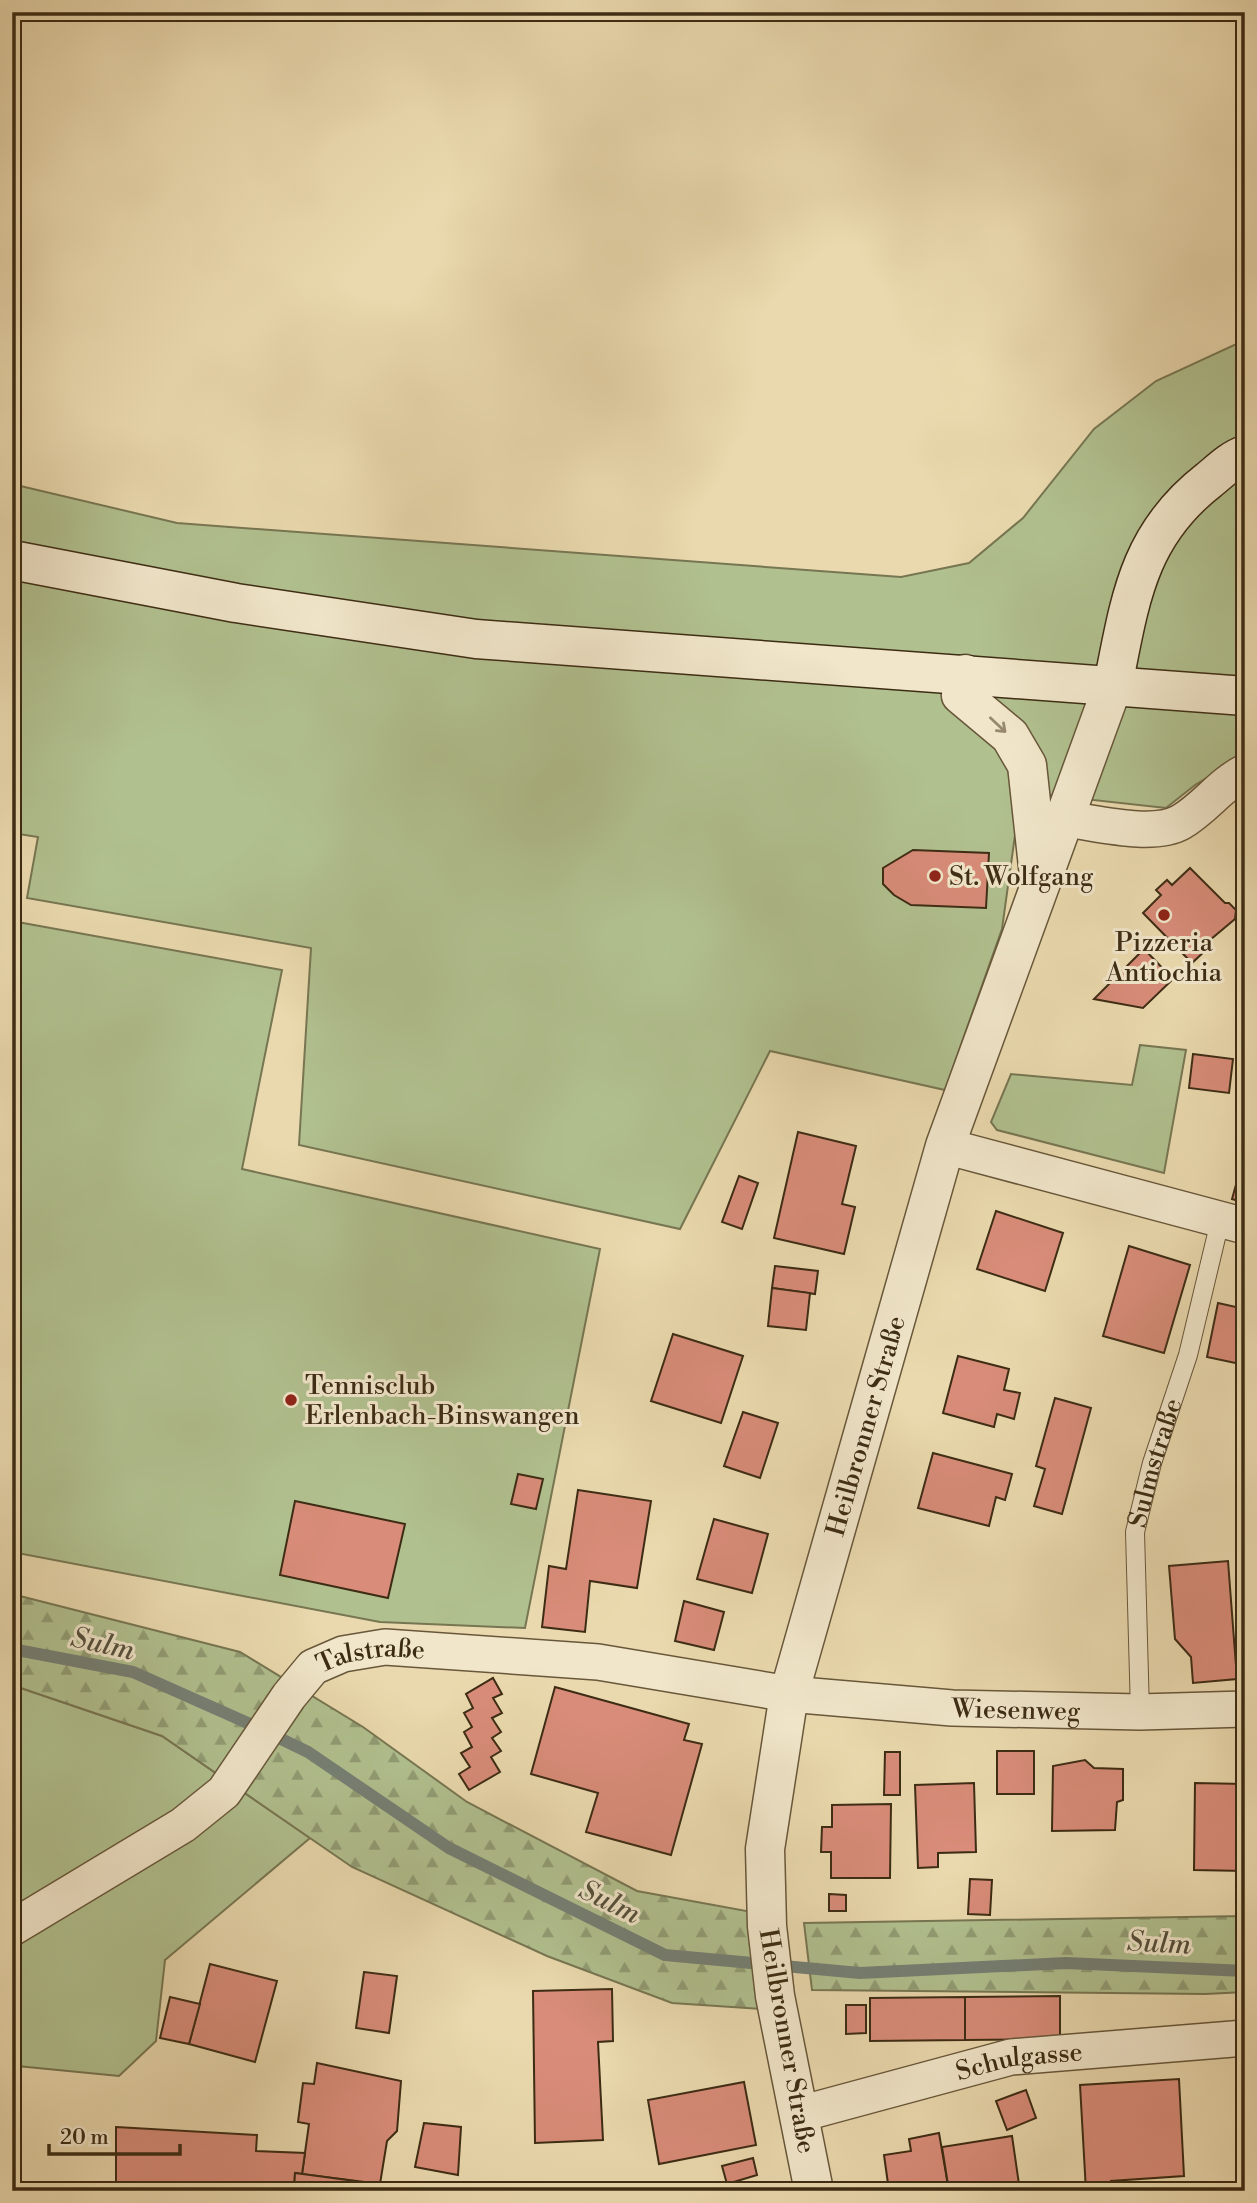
<svg xmlns="http://www.w3.org/2000/svg" width="1257" height="2203" font-family="'Libre Bodoni',serif">
<style>
.grass{fill:#b1c08f;stroke:#777652;stroke-width:2}
.forest{fill:url(#forest-firs);stroke:#777652;stroke-width:2}
.lines{fill:none;stroke-linecap:round;stroke-linejoin:round}
.stream{stroke:#758075;stroke-width:12}
.building{fill:#d88c79;stroke:#3d2c14;stroke-width:2}
.service-casing{stroke:#68573a;stroke-width:20}
.minor-casing{stroke:#68573a;stroke-width:38}
.tertiary-casing{stroke:#68573a;stroke-width:41}
.secondary-casing{stroke:#3d2c14;stroke-width:41}
.service{stroke:#f1e6ca;stroke-width:18}
.minor{stroke:#f1e6ca;stroke-width:35}
.tertiary{stroke:#f1e6ca;stroke-width:38}
.secondary{stroke:#f1e6ca;stroke-width:38}
.oneway{stroke:#97896f}
.poi-dot{fill:#8f2418;stroke:#f1e6ca;stroke-width:2.5}
.labels{text-anchor:middle;stroke-width:6;stroke-linejoin:round;paint-order:stroke}
.poi-label{font-size:26px;fill:#3d2c14;stroke:#f1e6ca;text-anchor:start}
.street-label{font-size:26px;fill:#3d2c14;stroke:#f1e6ca}
.water-label{font-size:28px;font-style:italic;fill:#544f3c;stroke:#f1e6ca}
</style>
<defs>
<pattern id="forest-firs" width="22" height="20" patternUnits="userSpaceOnUse" patternTransform="scale(1.75)"><rect width="22" height="20" fill="#b1c08f"/><path d="M5 1l3.5 6h-7zM16 11l3.5 6h-7z" fill="#919c74"/></pattern>
</defs>
<rect width="100%" height="100%" fill="#ead9ae"/>
<filter id="stains"><feTurbulence type="fractalNoise" baseFrequency=".00286" numOctaves="4"/><feColorMatrix values="0 0 0 0 .2 0 0 0 0 .09 0 0 0 0 .02 0 0 0 .5 -.17"/></filter>
<radialGradient id="worn" r=".72"><stop offset=".6" stop-color="#630" stop-opacity="0"/><stop offset="1" stop-color="#630" stop-opacity=".3"/></radialGradient>
<g class="grass">
<path d="M1245 340V755L1195 785 1166 808 1021 792 1002 929 945 1090 770 1051 680 1229 299 1145 311 948 27 898 38 837 12 833V484L177 523 901 577 969 563 1023 518 1094 429 1156 381Z"/>
<path d="M12 921 282 970 242 1169 600 1249 525 1628 380 1622 12 1552Z"/>
<path d="M1140 1045 1186 1050 1164 1173 997 1130 991 1122 1011 1074 1132 1085Z"/>
<path d="M12 1685 162 1736 310 1838 165 1960 156 2041 119 2076 17 2066 12 2060Z"/>
</g>
<g class="forest">
<path d="M12 1594 240 1652 363 1727 467 1802 637 1891 752 1912 761 2009 672 2003 547 1956 352 1867 162 1736 12 1685Z"/>
<path d="M1245 1916V1992L1205 1994 812 1990 804 1923Z"/>
</g>
<g class="lines">
<path class="stream" d="M12 1649 133 1672 250 1724 308 1752 449 1848 665 1955 860 1973 1066 1963 1245 1971"/>
</g>
<g class="building">
<path d="M913 850 989 853 986 908 911 905 894 895 883 884V868Z"/>
<path d="M1190 868 1225 903H1229L1236 910 1235 919 1204 945 1208 948 1192 963 1143 913 1161 895 1156 890 1167 880 1172 885Z"/>
<path d="M1144 949 1173 979 1143 1008 1094 999Z"/>
<path d="M1193 1054 1233 1059 1229 1093 1189 1088Z"/>
<path d="M798 1132 856 1146 842 1204 855 1207 844 1254 774 1238Z"/>
<path d="M1245 1152V1203L1232 1199Z"/>
<path d="M739 1176 758 1183 742 1229 722 1222Z"/>
<path d="M996 1211 1063 1233 1045 1291 977 1269Z"/>
<path d="M1129 1246 1190 1265 1164 1353 1103 1336Z"/>
<path d="M775 1266 818 1271 815 1294 772 1288Z"/>
<path d="M772 1288 810 1293 806 1330 768 1326Z"/>
<path d="M1218 1303 1245 1309V1365L1207 1357Z"/>
<path d="M673 1334 743 1356 721 1423 651 1401Z"/>
<path d="M958 1356 1009 1369 1004 1390 1020 1393 1014 1419 997 1414 994 1427 943 1413Z"/>
<path d="M1055 1398 1091 1408 1062 1514 1034 1506 1045 1469 1036 1466Z"/>
<path d="M743 1412 778 1423 760 1478 724 1466Z"/>
<path d="M933 1453 1012 1474 1005 1500 996 1497 989 1526 918 1508Z"/>
<path d="M518 1474 543 1479 536 1509 511 1504Z"/>
<path d="M578 1490 651 1501 637 1588 590 1581 585 1632 542 1627 549 1566 566 1569Z"/>
<path d="M295 1501 405 1524 388 1598 280 1575Z"/>
<path d="M714 1519 768 1534 752 1593 697 1579Z"/>
<path d="M1228 1561 1237 1679 1193 1683 1191 1657 1175 1639 1169 1566Z"/>
<path d="M684 1601 724 1612 714 1650 675 1641Z"/>
<path d="M493 1678 502 1694 493 1698 502 1713 492 1718 501 1732 492 1738 501 1751 491 1757 500 1772 469 1790 459 1774 470 1767 461 1753 472 1747 464 1732 472 1727 464 1713 473 1708 466 1694Z"/>
<path d="M555 1687 689 1724 684 1740 702 1744 671 1855 586 1832 598 1793 531 1774Z"/>
<rect x="997" y="1751" width="37" height="43"/>
<path d="M885 1752H900V1795H884Z"/>
<path d="M1085 1760 1094 1768 1123 1769V1800L1117 1802 1115 1830 1052 1831 1053 1766Z"/>
<path d="M974 1783 976 1852 938 1853V1867L918 1868 915 1785Z"/>
<path d="M1195 1783 1245 1784V1871L1194 1870Z"/>
<path d="M891 1804 890 1878H831V1852H821L822 1827H832V1805Z"/>
<path d="M970 1879 992 1880 990 1915 968 1914Z"/>
<path d="M829 1894 846 1895V1911H829Z"/>
<path d="M210 1964 277 1981 255 2062 189 2044Z"/>
<path d="M364 1972 397 1976 389 2033 356 2028Z"/>
<path d="M612 1989 613 2041 598 2042 603 2140 535 2143 533 1991Z"/>
<path d="M1060 1996V2039L965 2040V1997Z"/>
<path d="M170 1997 200 2004 189 2044 160 2038Z"/>
<path d="M965 1997V2040L870 2041V1998Z"/>
<path d="M846 2005H866V2033L846 2034Z"/>
<path d="M317 2063 401 2081 397 2131 387 2141 380 2184 302 2174 309 2124 298 2122 303 2083 314 2084Z"/>
<path d="M1179 2079 1184 2176 1111 2181 1112 2191H1086L1080 2085Z"/>
<path d="M744 2082 756 2145 659 2164 648 2100Z"/>
<path d="M1026 2090 1036 2118 1007 2130 996 2101Z"/>
<path d="M424 2123 461 2127 458 2175 415 2167Z"/>
<path d="M116 2127 257 2135 256 2151 305 2153 302 2174 295 2173 294 2191H116Z"/>
<path d="M939 2133 949 2191H889L884 2155 911 2151 909 2139Z"/>
<path d="M1012 2136 1020 2191H949L942 2147Z"/>
<path d="M753 2158 757 2175 727 2184 722 2166Z"/>
<path d="M295 2173 355 2181 354 2191H294Z"/>
<path d="M584 2187V2191H552Z"/>
</g>
<g class="lines">
<defs>
<g id="service">
<path id="s1" d="M1140 1712 1135 1532 1152 1463 1188 1355 1220 1221"/>
</g>
<g id="minor">
<path d="M1065 819C1097 823 1153 838 1181 822 1205 808 1220 785 1245 772"/>
<path d="M945 1146 1245 1226"/>
<path id="s2" d="M12 1928 183 1825 224 1792 289 1696 313 1667 343 1654 385 1647 598 1662 789 1694 952 1708 1140 1712 1245 1709"/>
<path id="s3" d="M800 2114 1011 2057 1245 2038"/>
</g>
<g id="tertiary">
<path d="M965 674 961 695 1010 736 1027 765 1039 876"/>
<path id="s4" d="M814 2191 775 1996 767 1926 765 1849 789 1694 945 1146 1113 685"/>
</g>
<g id="secondary">
<path d="M12 560 236 603 476 639 1245 696"/>
<path d="M1113 685C1130 601 1137 536 1209 480 1220 471 1232 459 1245 455"/>
</g>
</defs>
<use href="#service" class="service-casing"/>
<use href="#minor" class="minor-casing"/>
<use href="#tertiary" class="tertiary-casing"/>
<use href="#secondary" class="secondary-casing"/>
<use href="#service" class="service"/>
<use href="#minor" class="minor"/>
<use href="#tertiary" class="tertiary"/>
<use href="#secondary" class="secondary"/>
</g>
<defs><path id="oneway-shaft" d="M-6 0H5M1.5-3L5.5 0L1.5 3" fill="none" stroke-width="1.6" stroke-linecap="round" stroke-linejoin="round" transform="scale(1.75)"/></defs>
<use class="oneway" href="#oneway-shaft" transform="translate(998 725) rotate(43)"/>
<g class="poi-dot">
<circle cx="935" cy="876" r="7"/>
<circle cx="1164" cy="915" r="7"/>
<circle cx="291" cy="1400" r="7"/>
</g>
<g class="labels">
<g class="poi-label">
<text x="949" y="885">St. Wolfgang</text>
<text x="1164" y="951" text-anchor="middle">Pizzeria<tspan x="1164" dy="30">Antiochia</tspan></text>
<text x="305" y="1394">Tennisclub<tspan x="305" dy="30">Erlenbach-Binswangen</tspan></text>
</g>
<g class="street-label">
<text dy="9" stroke="none"><textPath href="#s4" startOffset="782">Heilbronner Straße</textPath></text>
<text dy="9" stroke="none"><textPath href="#s1" startOffset="252">Sulmstraße</textPath></text>
<text dy="9" stroke="none"><textPath href="#s2" startOffset="466">Talstraße</textPath></text>
<text dy="9" stroke="none"><textPath href="#s2" startOffset="1116">Wiesenweg</textPath></text>
<text transform="translate(788 2041) rotate(80)" y="9">Heilbronner Straße</text>
<text dy="9" stroke="none"><textPath href="#s3" startOffset="226">Schulgasse</textPath></text>
</g>
<g class="water-label">
<text transform="translate(103 1643) rotate(13)" y="10">Sulm</text>
<text transform="translate(610 1901) rotate(26)" y="10">Sulm</text>
<text transform="translate(1159 1942) rotate(3)" y="10">Sulm</text>
</g>
</g>
<rect width="1257" height="2203" fill="none" stroke="#ead9ae" stroke-width="42"/>
<rect x="14" y="14" width="1229" height="2175" fill="none" stroke="#3d2c14" stroke-width="3.5"/>
<rect x="21" y="21" width="1215" height="2161" fill="none" stroke="#3d2c14" stroke-width="2"/>
<path d="M49 2144v10h131v-10" fill="none" stroke="#3d2c14" stroke-width="3.5"/>
<text x="60" y="2144" font-size="21" fill="#3d2c14" stroke="#f1e6ca" stroke-width="5" paint-order="stroke">20 m</text>
<rect width="100%" height="100%" filter="url(#stains)"/>
<rect width="100%" height="100%" fill="url(#worn)"/>
</svg>
